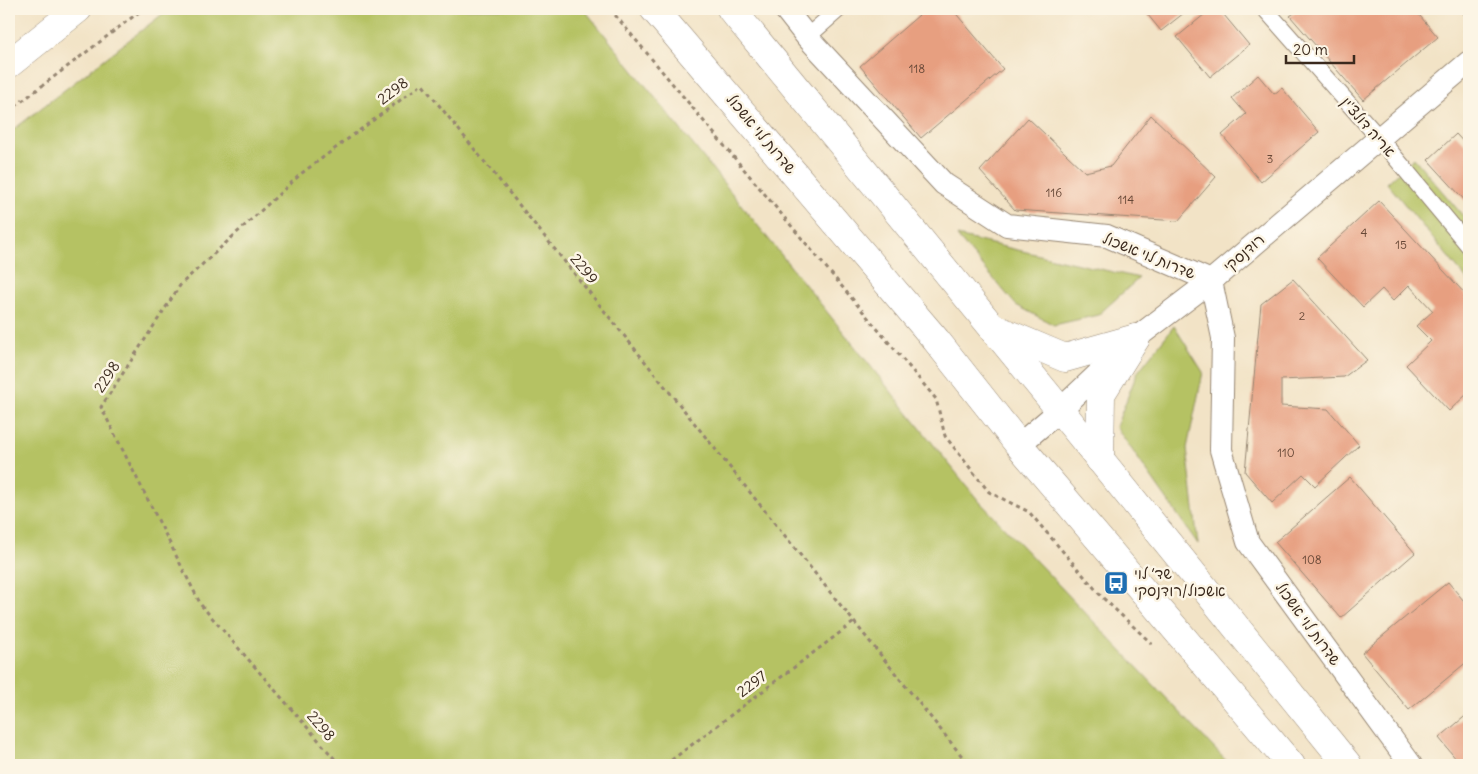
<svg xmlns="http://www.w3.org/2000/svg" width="1478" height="774" font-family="Delius,'Playpen Sans Hebrew',sans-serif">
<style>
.green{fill:#b5c264;stroke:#787641}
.building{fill:#e79f80}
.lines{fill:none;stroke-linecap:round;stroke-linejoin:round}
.service-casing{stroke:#968672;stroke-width:13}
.pedestrian-casing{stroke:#968672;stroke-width:18}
.minor-casing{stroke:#968672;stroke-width:24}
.tertiary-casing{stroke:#968672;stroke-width:29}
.path{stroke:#968672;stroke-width:3;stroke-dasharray:4 4;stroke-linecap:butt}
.service{stroke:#fff;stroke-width:11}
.pedestrian{stroke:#fff;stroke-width:16}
.minor{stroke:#fff;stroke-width:22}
.tertiary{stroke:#fff;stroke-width:28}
.labels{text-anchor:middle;stroke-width:5;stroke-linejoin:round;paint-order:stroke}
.number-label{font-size:12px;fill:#664736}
.street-label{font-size:15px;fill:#3b2a1e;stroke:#fcf5e5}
.poi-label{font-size:15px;fill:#3b2a1e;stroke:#fcf5e5;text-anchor:start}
</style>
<rect width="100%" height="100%" fill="#fcf5e5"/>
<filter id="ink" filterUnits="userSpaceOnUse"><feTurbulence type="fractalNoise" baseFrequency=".02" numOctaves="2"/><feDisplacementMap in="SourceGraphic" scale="10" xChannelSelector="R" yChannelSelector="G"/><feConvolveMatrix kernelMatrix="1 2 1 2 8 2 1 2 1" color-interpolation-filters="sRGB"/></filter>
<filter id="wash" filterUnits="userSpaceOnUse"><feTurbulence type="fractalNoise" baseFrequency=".0096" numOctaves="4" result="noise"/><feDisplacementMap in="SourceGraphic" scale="20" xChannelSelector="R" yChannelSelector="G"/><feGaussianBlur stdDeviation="1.12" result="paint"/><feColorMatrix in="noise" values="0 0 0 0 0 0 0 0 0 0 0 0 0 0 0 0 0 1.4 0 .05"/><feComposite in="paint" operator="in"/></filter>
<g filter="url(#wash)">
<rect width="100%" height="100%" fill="#f2e3c6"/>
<g class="green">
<path d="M169 9H584L978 500 1230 765H9V133Z"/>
<path d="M1414 158 1469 223V282L1387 183Z"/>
<path d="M957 236 1139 278 1098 315 1054 325 1016 305Z"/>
<path d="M1174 326 1203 372 1187 448 1198 544 1116 427 1137 373Z"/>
</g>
<g id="blocks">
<g class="building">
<path d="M926 9H952L1003 69 921 138 860 66Z"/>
<path d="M1143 9H1189L1161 31Z"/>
<path d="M1211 9H1219L1249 45 1210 77 1177 37Z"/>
<path d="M1300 9H1414L1438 37 1363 100 1290 16Z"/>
<path d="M1258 75 1274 94 1282 88 1319 132 1261 182 1222 135 1246 114 1232 98Z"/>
<path d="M1151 115 1216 177 1178 221 1015 210 980 171 1028 118 1085 172 1111 166Z"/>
<path d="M1456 134 1469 148V205L1428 160Z"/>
<path d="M1379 201 1469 298V392L1449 411 1406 365 1431 341 1416 326 1433 311 1409 285 1393 301 1382 289 1363 307 1317 258Z"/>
<path d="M1293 279 1367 360 1344 377 1281 380V406L1328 409 1359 445 1315 486 1303 474 1272 503 1245 472 1261 304Z"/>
<path d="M1350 477 1415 553 1341 618 1275 542Z"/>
<path d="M1448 582 1469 607V660L1409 710 1362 653Z"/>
<path d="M1469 713V765H1461L1439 738Z"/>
</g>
</g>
</g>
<g filter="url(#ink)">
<use href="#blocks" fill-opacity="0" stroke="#968672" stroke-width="1"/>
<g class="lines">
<defs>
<path id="service" d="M1468 9 1469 11"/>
<g id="pedestrian">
<path d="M1265 9 1379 138 1469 246"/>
<path d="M807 37 839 9"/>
</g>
<g id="minor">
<path d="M785 9 807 37 944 184 1007 225 1107 236 1211 281 1223 338 1221 450 1248 542 1411 765"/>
<path d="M1019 445 1060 410 1136 338 1211 281 1469 62"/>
</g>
<g id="tertiary">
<path d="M654 9 936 340 1019 445 1291 765"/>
<path d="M731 9 1060 410 1348 765"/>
<path d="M9 64 78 9"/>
<path d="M994 328 1065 358 1136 338"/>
<path d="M1100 460 1101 394 1136 338"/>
</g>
</defs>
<use href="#service" class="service-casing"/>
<use href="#pedestrian" class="pedestrian-casing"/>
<use href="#minor" class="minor-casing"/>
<use href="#tertiary" class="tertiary-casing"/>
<g class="path">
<path d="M610 9 936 399 945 436 989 492 1029 512 1102 597 1152 644"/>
<path d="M9 111 143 9"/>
<path d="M340 765 201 605 101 407 181 284 302 173 422 84 969 765"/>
<path d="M665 765 854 622"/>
</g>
<use href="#service" class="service"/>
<use href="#pedestrian" class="pedestrian"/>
<use href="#minor" class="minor"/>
<use href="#tertiary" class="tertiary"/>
</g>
</g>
<defs>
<symbol id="bus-square" viewBox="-11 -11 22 22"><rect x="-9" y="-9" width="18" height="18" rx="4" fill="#1f6fb2" stroke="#fcf5e5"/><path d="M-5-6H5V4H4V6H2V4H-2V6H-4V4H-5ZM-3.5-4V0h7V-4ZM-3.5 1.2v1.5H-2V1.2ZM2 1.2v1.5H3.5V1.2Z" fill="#fff"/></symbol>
</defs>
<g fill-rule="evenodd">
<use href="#bus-square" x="1102" y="569" width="28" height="28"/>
</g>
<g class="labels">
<g class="number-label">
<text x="917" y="73">118</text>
<text x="1270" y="163">3</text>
<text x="1054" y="197">116</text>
<text x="1126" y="204">114</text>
<text x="1364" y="237">4</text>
<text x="1401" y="249">15</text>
<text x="1302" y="320">2</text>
<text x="1286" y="457">110</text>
<text x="1312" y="564">108</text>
</g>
<g class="street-label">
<text transform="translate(393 91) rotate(-37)" y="5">2298</text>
<text transform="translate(1368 127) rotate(49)" y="5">אריה דולצ'ין</text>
<text transform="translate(761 134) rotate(50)" y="5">שדרות לוי אשכול</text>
<text transform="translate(1244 253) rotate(-41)" y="5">רודנסקי</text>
<text transform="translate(1149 256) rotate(22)" y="5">שדרות לוי אשכול</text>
<text transform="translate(584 269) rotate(51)" y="5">2299</text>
<text transform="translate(107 377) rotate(-57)" y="5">2298</text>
<text transform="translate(1308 624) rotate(54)" y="5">שדרות לוי אשכול</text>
<text transform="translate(752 684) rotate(-37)" y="5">2297</text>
<text transform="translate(321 726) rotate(49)" y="5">2298</text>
</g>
<g class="poi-label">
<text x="1134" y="579">שד׳ לוי<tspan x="1134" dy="17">אשכול/רודנסקי</tspan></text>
</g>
</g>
<rect width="1478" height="774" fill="none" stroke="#fcf5e5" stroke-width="30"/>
<path d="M1286 55v8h68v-8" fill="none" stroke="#3b2a1e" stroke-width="2.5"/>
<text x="1293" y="55" font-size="15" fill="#3b2a1e" stroke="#fcf5e5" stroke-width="4" paint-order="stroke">20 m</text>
</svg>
